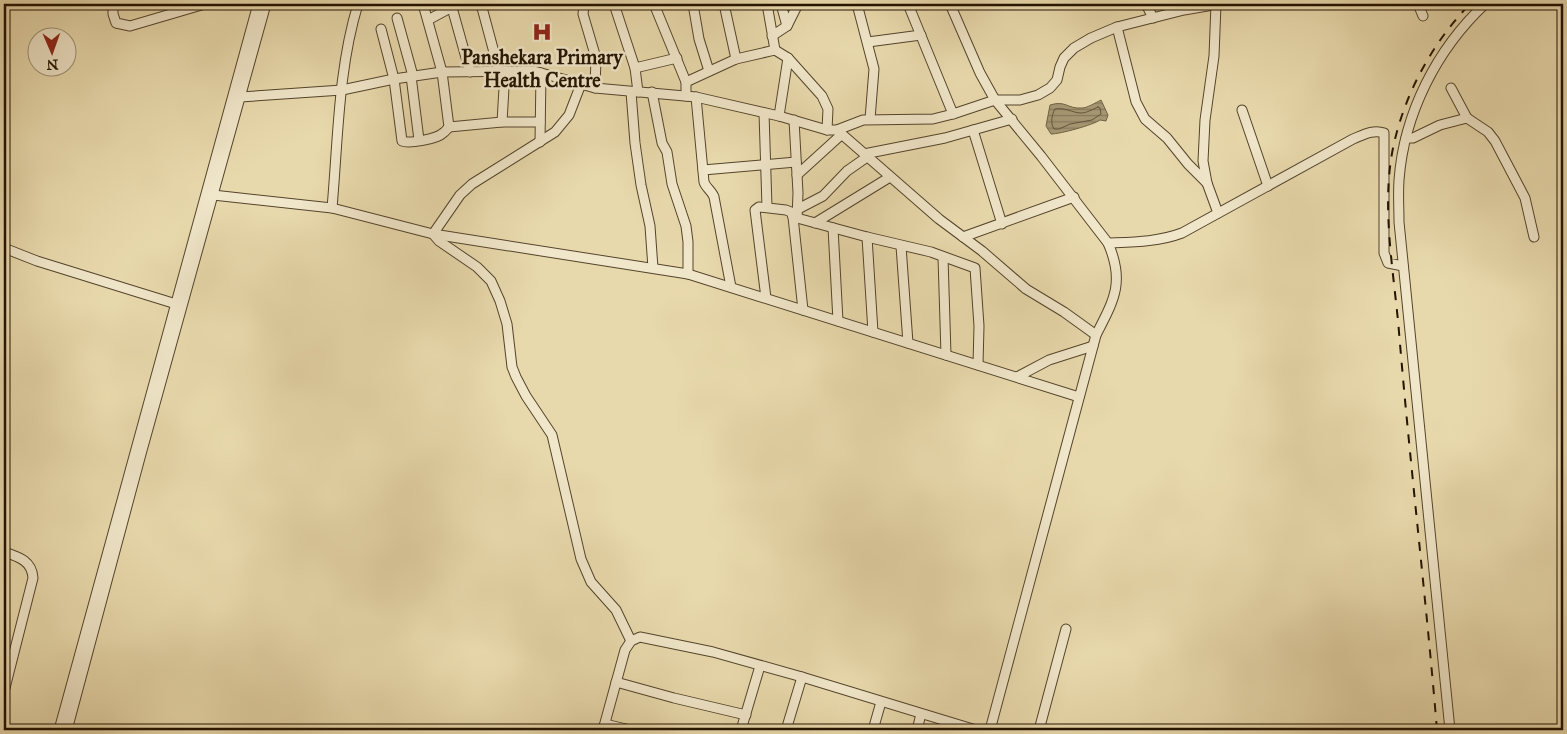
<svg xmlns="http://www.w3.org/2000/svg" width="1567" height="734" font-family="'IM FELL Great Primer',serif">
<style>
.water{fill:url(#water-rules);stroke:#716244}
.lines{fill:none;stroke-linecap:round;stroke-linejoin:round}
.shore{stroke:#645439;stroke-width:1}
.minor-casing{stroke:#54442b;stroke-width:11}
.minor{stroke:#f0e6c9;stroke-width:9}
.rail{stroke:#221300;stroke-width:2;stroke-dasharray:9 9;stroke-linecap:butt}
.labels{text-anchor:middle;stroke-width:5;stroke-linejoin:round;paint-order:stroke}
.poi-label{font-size:20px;font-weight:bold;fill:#221300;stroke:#f0e6c9}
</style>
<defs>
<pattern id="water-rules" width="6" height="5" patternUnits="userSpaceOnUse" patternTransform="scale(1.25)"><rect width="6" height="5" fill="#a59672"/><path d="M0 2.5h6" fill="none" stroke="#86795b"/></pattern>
</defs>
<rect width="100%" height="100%" fill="#e8d9ac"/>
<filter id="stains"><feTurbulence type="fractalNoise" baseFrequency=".004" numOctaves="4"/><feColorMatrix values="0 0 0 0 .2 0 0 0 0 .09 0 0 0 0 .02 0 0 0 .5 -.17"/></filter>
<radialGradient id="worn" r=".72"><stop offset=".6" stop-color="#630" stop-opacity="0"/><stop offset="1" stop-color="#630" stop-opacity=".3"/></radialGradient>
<path class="water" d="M1101 100 1108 115 1106 121 1100 120C1093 125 1060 134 1051 134L1046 126 1050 105C1066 100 1067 109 1082 108 1087 108 1095 103 1101 100Z"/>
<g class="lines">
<path class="shore" d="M1098 107 1100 108 1101 114 1092 120 1070 124 1059 129H1054C1050 123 1052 114 1055 109 1064 107 1073 113 1081 113 1087 113 1093 109 1098 107Z"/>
<defs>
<g id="minor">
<path d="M113 4V14L116 23 130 26 205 4"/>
<path d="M451 4 470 72"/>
<path d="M481 4 499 71"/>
<path d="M588 4 584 6 583 14 596 58 595 88"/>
<path d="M614 4 635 68 638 92"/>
<path d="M654 4 686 82V96"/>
<path d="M693 4 699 39 709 71"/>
<path d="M724 4 736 59"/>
<path d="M767 4 775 50"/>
<path d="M781 4 787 26"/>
<path d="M857 4 874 69 870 119"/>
<path d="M908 4 953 114"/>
<path d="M950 4 980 73 995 100 1041 156 1108 243C1125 282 1114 300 1096 335L990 730"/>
<path d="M1146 4 1153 18"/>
<path d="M1216 4 1214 56 1205 120 1203 161 1207 183 1218 213"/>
<path d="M1418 4 1423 16"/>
<path d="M397 18 413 76"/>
<path d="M428 20 452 7"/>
<path d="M1117 27 1136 102 1145 119 1167 138 1188 164 1207 183"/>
<path d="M381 29 394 79 402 141C409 144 437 139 443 133 445 132 447 129 449 127L442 72 423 4"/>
<path d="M772 36 787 26 798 4"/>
<path d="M868 42 921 35"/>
<path d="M635 68 677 58"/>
<path d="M411 76 419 140"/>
<path d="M686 82 736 59 775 50 788 58 822 96 828 109 827 130"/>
<path d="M581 84 569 115 555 132 472 184 460 195 433 234 439 241 477 267 491 281 500 301 507 324 512 367 516 377 526 396 552 435 581 559 591 582 616 610 631 641"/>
<path d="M1451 88 1467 118"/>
<path d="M631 92 635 143 641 185 650 226 653 268"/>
<path d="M652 92 662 143 667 152 672 184 686 226 688 242V274"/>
<path d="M240 97 342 90 394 79 442 72 534 71 595 88 696 97 779 116 827 130H837L863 120 933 119 953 114 995 100H1020L1038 95 1050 88 1057 80 1060 67 1064 58 1074 48 1091 38 1117 27 1184 10 1219 4"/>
<path d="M696 97 704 182C706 188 712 191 714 197L731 287"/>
<path d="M1242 110 1268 186"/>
<path d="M764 113 767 207"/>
<path d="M779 116 788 58"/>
<path d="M794 120 798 193 797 218"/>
<path d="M502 122 505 71"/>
<path d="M449 127 502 122H540"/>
<path d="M837 130 939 219 982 251 1026 289 1064 312 1096 335"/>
<path d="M973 130 1002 224"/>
<path d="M1406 138H1413L1440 125 1467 118 1488 132 1495 141 1525 198 1534 237"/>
<path d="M540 142 541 73"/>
<path d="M864 154 945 138 1012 119"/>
<path d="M703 170 796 162"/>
<path d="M797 175 841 135"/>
<path d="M213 195 332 208 433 234 688 274 1079 397"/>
<path d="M332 208C338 141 338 69 358 4"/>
<path d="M798 209 823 196 847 171 867 157"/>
<path d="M793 217 803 310"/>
<path d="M815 223 890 177"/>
<path d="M833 228 838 321"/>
<path d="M867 237 873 332"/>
<path d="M963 237 1074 197"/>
<path d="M1108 243C1133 242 1158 242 1182 233L1353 139C1363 135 1373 129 1384 133V253L1388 263 1403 266"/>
<path d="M901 246 908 343"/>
<path d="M4 248 37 261 176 304"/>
<path d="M943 257 946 355"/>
<path d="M766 298 755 210 759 207 786 210 791 212 793 217 797 218 867 237 931 252 975 268 979 326 978 365"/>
<path d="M1017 377 1049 360 1093 346"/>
<path d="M4 552C19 557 32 561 33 578L4 692"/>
<path d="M616 682 674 698 746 715"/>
<path d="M605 724 630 730"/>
<path d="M59 730 258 4"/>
<path d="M67 730 141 454 266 4"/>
<path d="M603 730 625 650 631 641 640 637 713 652 802 677 976 730"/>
<path d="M741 730 760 666"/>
<path d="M786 730 802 677"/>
<path d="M873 730 881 702"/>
<path d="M917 730 921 714"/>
<path d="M1039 730 1066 629"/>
<path d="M1450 730 1399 222C1399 208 1398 194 1399 180 1404 113 1437 49 1485 4"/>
</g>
</defs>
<use href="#minor" class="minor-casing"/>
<use href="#minor" class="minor"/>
<path class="rail" d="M1437 730C1426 597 1410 465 1399 332 1394 272 1381 208 1393 148 1404 95 1432 43 1470 4"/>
</g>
<defs>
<symbol id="hospital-bare" viewBox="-9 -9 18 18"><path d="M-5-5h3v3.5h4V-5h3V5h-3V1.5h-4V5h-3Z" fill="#8f2418" stroke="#f0e6c9" stroke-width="2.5" paint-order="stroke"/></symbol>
</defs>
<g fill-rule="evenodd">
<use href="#hospital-bare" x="528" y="18" width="28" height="28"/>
</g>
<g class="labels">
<g class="poi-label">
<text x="542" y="64">Panshekara Primary<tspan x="542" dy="23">Health Centre</tspan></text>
</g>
</g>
<rect width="1567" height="734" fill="none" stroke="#e8d9ac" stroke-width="20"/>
<rect x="5" y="5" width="1557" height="724" fill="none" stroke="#221300" stroke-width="2.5"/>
<rect x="10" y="10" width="1547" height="714" fill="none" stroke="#221300"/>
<g transform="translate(52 52) rotate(178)"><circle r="24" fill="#f0e6c9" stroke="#9e9279"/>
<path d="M0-4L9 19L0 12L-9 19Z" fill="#8f2418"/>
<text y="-8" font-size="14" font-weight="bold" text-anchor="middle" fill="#221300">N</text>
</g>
<rect width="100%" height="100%" filter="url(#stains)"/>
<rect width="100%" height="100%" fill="url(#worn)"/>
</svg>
